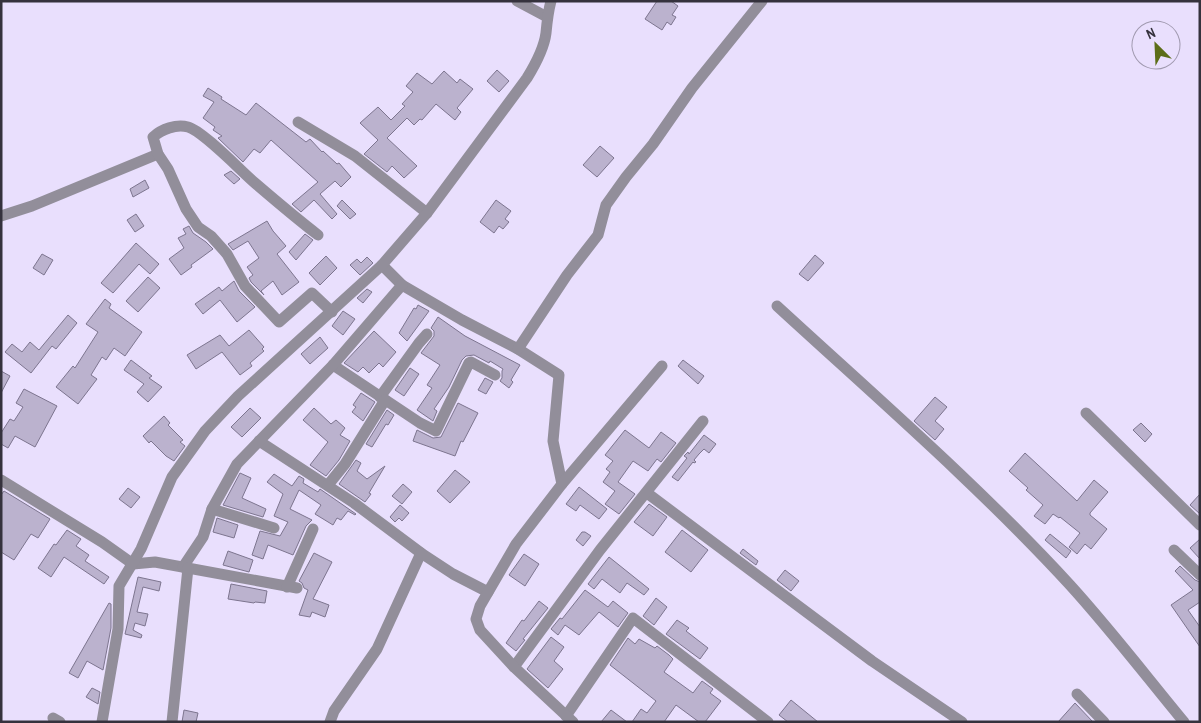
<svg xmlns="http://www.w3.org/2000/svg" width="1201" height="723" font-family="'Archivo Narrow',sans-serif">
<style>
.building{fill:#bbb2ce;stroke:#7d758f}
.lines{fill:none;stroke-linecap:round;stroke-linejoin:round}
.minor{stroke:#928e9a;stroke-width:11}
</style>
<rect width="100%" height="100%" fill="#e9dffd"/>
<g class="building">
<path d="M657 1H671L678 6 672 15 676 17 671 25 667 22 662 30 645 19Z"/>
<path d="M497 70 509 81 499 92 487 81Z"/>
<path d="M444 71 457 83 460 79 473 89 457 108 461 112 455 120 436 104 422 120 420 119 414 125 407 118 387 138 417 166 404 178 392 166 387 172 364 154 378 140 360 123 378 107 391 120 405 106 402 104 413 92 406 86 417 73 432 84Z"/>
<path d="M208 88 222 97 221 99 246 115 256 103 306 142 310 139 322 152 323 151 337 164 339 163 351 177 341 187 335 181 320 194 337 214 332 219 314 200 301 212 292 204 318 182 271 140 260 153 254 149 243 162 218 138 222 136 213 130 215 127 203 118 214 102 203 96Z"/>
<path d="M600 146 614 158 597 177 583 165Z"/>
<path d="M231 171 240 179 234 184 224 175Z"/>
<path d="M145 180 149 188 133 197 130 189Z"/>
<path d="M342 200 356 214 350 219 337 206Z"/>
<path d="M496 200 511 211 505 219 509 222 503 229 499 226 494 233 480 222Z"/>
<path d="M136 214 144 226 135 232 127 220Z"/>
<path d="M267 221 273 231 286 246 277 254 299 282 282 295 273 281 261 291 264 295 251 282 249 278 253 275 247 267 259 258 248 241 233 250 228 244Z"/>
<path d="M189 226 193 233 206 242 213 249 191 265 192 267 181 275 169 259 184 248 178 238 186 234 183 229Z"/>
<path d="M305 234 313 240 296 260 289 252Z"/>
<path d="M136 243 159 264 150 274 139 264 113 293 101 283Z"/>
<path d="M42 254 53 260 44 275 33 268Z"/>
<path d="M815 255 824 263 808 281 799 274Z"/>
<path d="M326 256 337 268 320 285 309 273Z"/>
<path d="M367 257 373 263 360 275 350 265 357 259 361 263Z"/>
<path d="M148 277 160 288 138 312 126 301Z"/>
<path d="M234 281 239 291 255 307 237 322 220 300 203 314 195 304 219 287 222 291Z"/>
<path d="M367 289 372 292 363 303 357 298Z"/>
<path d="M105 299 111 304 109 308 142 332 125 356 114 348 106 360 102 357 91 375 97 379 78 404 56 387 73 366 75 368 98 332 86 324Z"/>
<path d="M418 305 429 311 407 341 399 333 414 308 416 309Z"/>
<path d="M343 311 355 319 343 335 332 326Z"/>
<path d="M68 315 77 323 56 349 52 346 31 373 5 352 12 344 22 352 30 342 39 350Z"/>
<path d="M438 317 465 336 520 365 511 380 513 382 509 388 500 381 502 378V371L503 369 490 361 489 363 474 355 466 356 462 360 449 387 434 409 437 411 433 421 417 410 432 388 427 385 440 365 421 353 434 336V331L431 328Z"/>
<path d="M249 330 264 347 262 349 264 351 250 363 252 366 240 375 222 352 196 369 187 355 220 335 229 346Z"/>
<path d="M374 331 396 352 383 367 379 363 369 373 363 367 358 372 344 363Z"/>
<path d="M320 337 328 348 310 364 301 354Z"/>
<path d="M131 360 152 376 149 378 162 387 148 402 137 392 144 384 124 370Z"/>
<path d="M683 360 704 376 698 384 678 366Z"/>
<path d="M410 368 419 374 404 396 395 390Z"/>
<path d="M1 371 10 376 1 393Z"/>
<path d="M485 378 493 382 486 394 478 390Z"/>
<path d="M24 389 57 406 35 447 15 436 8 448 1 444V433L10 419 14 421 23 407 16 403Z"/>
<path d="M361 393 375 402 363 421 352 412 356 407 353 405Z"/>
<path d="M935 397 947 407 935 421 944 429 935 440 914 421Z"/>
<path d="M458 403 478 413 463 442 461 441 455 456 413 441 417 430 433 438 441 437Z"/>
<path d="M250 408 261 418 242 437 231 427Z"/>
<path d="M314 408 331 424 336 420 345 428 340 435 350 441 339 460 326 476 310 465 328 442 303 420Z"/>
<path d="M387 410 394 415 388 425 386 424 372 447 366 444Z"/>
<path d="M164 416 170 423 168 425 183 440 180 442 185 446 174 461 166 456 151 441 149 443 143 436Z"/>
<path d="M1141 423 1152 434 1145 442 1133 430Z"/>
<path d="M625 430 649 448 661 432 676 443 661 462 657 459 648 471 633 461 618 482 635 494 619 514 605 504 615 491 603 482 610 472 606 469 613 461 605 455Z"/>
<path d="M704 435 716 444 709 453 704 449 699 454 694 460 696 462 694 463 693 462 678 481 672 477 687 458 684 456 688 452 689 454Z"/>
<path d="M1025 453 1077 501 1094 480 1108 492 1090 513V515L1107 529 1091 549 1085 544 1077 554 1069 547 1080 533 1060 517 1059 518 1053 514 1045 524 1034 516 1043 505 1026 490 1028 488 1009 471Z"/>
<path d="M356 460 361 463 357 471 367 479 385 466 369 493 371 494 365 502 339 484Z"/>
<path d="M455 470 470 482 450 503 437 491Z"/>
<path d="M240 473 251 478 242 498 266 509 263 517 223 505Z"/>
<path d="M274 474 292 486 299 476 304 479 303 483 318 492 320 489 356 514 355 515 348 511 341 520 337 518 333 525 315 514 321 505 299 490 290 509 312 520 306 526 293 555 268 545 263 559 252 555 260 531 280 536 288 522 274 516 283 494 267 482Z"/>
<path d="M403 484 412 492 402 504 392 496Z"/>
<path d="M579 487 607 509 599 519 580 505 576 511 566 504Z"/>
<path d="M128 488 140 497 131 508 119 499Z"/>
<path d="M4 491 50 519 38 538 31 534 14 560 1 552V495Z"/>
<path d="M1200 494V514L1190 505Z"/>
<path d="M649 504 667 517 653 536 634 522Z"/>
<path d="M400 505 409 513 402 521 399 518 395 522 390 517Z"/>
<path d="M217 518 238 525 234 538 213 532Z"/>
<path d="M67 530 81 539 76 546 89 555 85 561 109 577 104 584 64 557 51 577 38 568 54 544 56 545Z"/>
<path d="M682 530 708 550 691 572 665 552Z"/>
<path d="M582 532H585L591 536 583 546 576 540Z"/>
<path d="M1050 534 1071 551 1066 558 1045 540Z"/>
<path d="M1200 539V559L1190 548Z"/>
<path d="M743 549 758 561 756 565 740 553Z"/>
<path d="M228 551 253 560 249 572 223 565Z"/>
<path d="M314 553 332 562 313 599 329 605 325 617 312 612 310 617 299 615 308 590 304 588 302 583 299 581Z"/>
<path d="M524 554 539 564 525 586 509 575Z"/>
<path d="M609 557 649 589 644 595 627 583 620 593 602 579 594 589 588 584Z"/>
<path d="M1180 566 1195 580 1200 582V602L1188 610 1200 627V647L1171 605 1193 590 1175 571Z"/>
<path d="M785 570 799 581 791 591 777 580Z"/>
<path d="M138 577 161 582 159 591 143 587 137 612 148 614 145 626 135 623 133 630 142 635 141 638 125 634Z"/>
<path d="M231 584 267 591 265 603 255 602 254 603 228 599Z"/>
<path d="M585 590 608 607 613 601 628 613 618 627 599 612 579 635 565 625 558 635 551 629 560 618 562 619Z"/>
<path d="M656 598 667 607 654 625 643 616Z"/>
<path d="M539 601 548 608 523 639 525 640 516 651 506 643 522 620 524 621Z"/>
<path d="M109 603 111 604V628L103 670 87 661 78 678 69 673Z"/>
<path d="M677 620 689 628 686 631 708 648 700 659 666 634Z"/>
<path d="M551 637 564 647 554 661 563 669 548 688 527 669Z"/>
<path d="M628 638 635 644 639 639 655 648 657 646 669 655 673 659 664 672 693 693 702 681 713 689 710 693 721 701 705 722H699L676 705 664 722H632L641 709 647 713 656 701 610 665Z"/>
<path d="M92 688 100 692 98 704 86 697Z"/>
<path d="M791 700 818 722H788L779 715Z"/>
<path d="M1075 703 1093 722H1058Z"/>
<path d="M184 710 198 713 196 722H182Z"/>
<path d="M611 710 627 722H601Z"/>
</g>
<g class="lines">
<g class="minor">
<path d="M517 1 547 17"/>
<path d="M298 122 355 156 427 213"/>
<path d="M1 216 32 206 158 154"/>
<path d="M318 235C296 218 276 201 255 183 241 171 203 131 188 127 176 124 162 129 153 137L158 154 168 169 186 209 198 227 211 236 227 254 245 286 279 322 312 293 332 312"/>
<path d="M382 265 402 285 462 320 518 349 559 375 553 441 562 484"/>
<path d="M777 306C876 397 979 486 1070 585 1110 629 1146 676 1184 722"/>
<path d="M518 349 567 275 598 235 606 205 626 177 653 144 692 88 762 1"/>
<path d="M333 365 420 423 436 431 469 363 471 362 495 375"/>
<path d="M380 397 419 343 427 334"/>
<path d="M1086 413 1200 525"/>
<path d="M259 441 354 503 421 553 453 574 488 592"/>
<path d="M1 480 102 542 133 564 155 562 297 588"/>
<path d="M328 485 345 464 385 400"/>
<path d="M647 493 872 661 962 722"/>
<path d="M212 509 274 528"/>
<path d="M1174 550 1200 575"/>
<path d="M183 567 203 537 212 509 237 464 333 365 402 285"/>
<path d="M287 587 313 529"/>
<path d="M514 667 600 550 703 421"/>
<path d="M1077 694 1104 722"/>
<path d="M566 716 633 618 768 722"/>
<path d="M53 718 60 722"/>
<path d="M102 722 118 629 119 586 141 549 172 477 205 431 238 396 382 265 427 213 527 78C535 65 544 49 546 33 547 22 548 12 551 1"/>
<path d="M172 722 188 568"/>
<path d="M330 722 334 711 377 649 421 553"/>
<path d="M573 722 514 667 480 630 476 619 480 606 516 544 562 484 662 366"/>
</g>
</g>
<rect width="1201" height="723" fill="none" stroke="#35323d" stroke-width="5"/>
<g transform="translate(1156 45) rotate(336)"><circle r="24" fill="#e9dffd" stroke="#a19ab0"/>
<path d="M0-4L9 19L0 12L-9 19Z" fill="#5c6d18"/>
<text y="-8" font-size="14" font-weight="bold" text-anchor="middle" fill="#35323d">N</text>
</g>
</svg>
